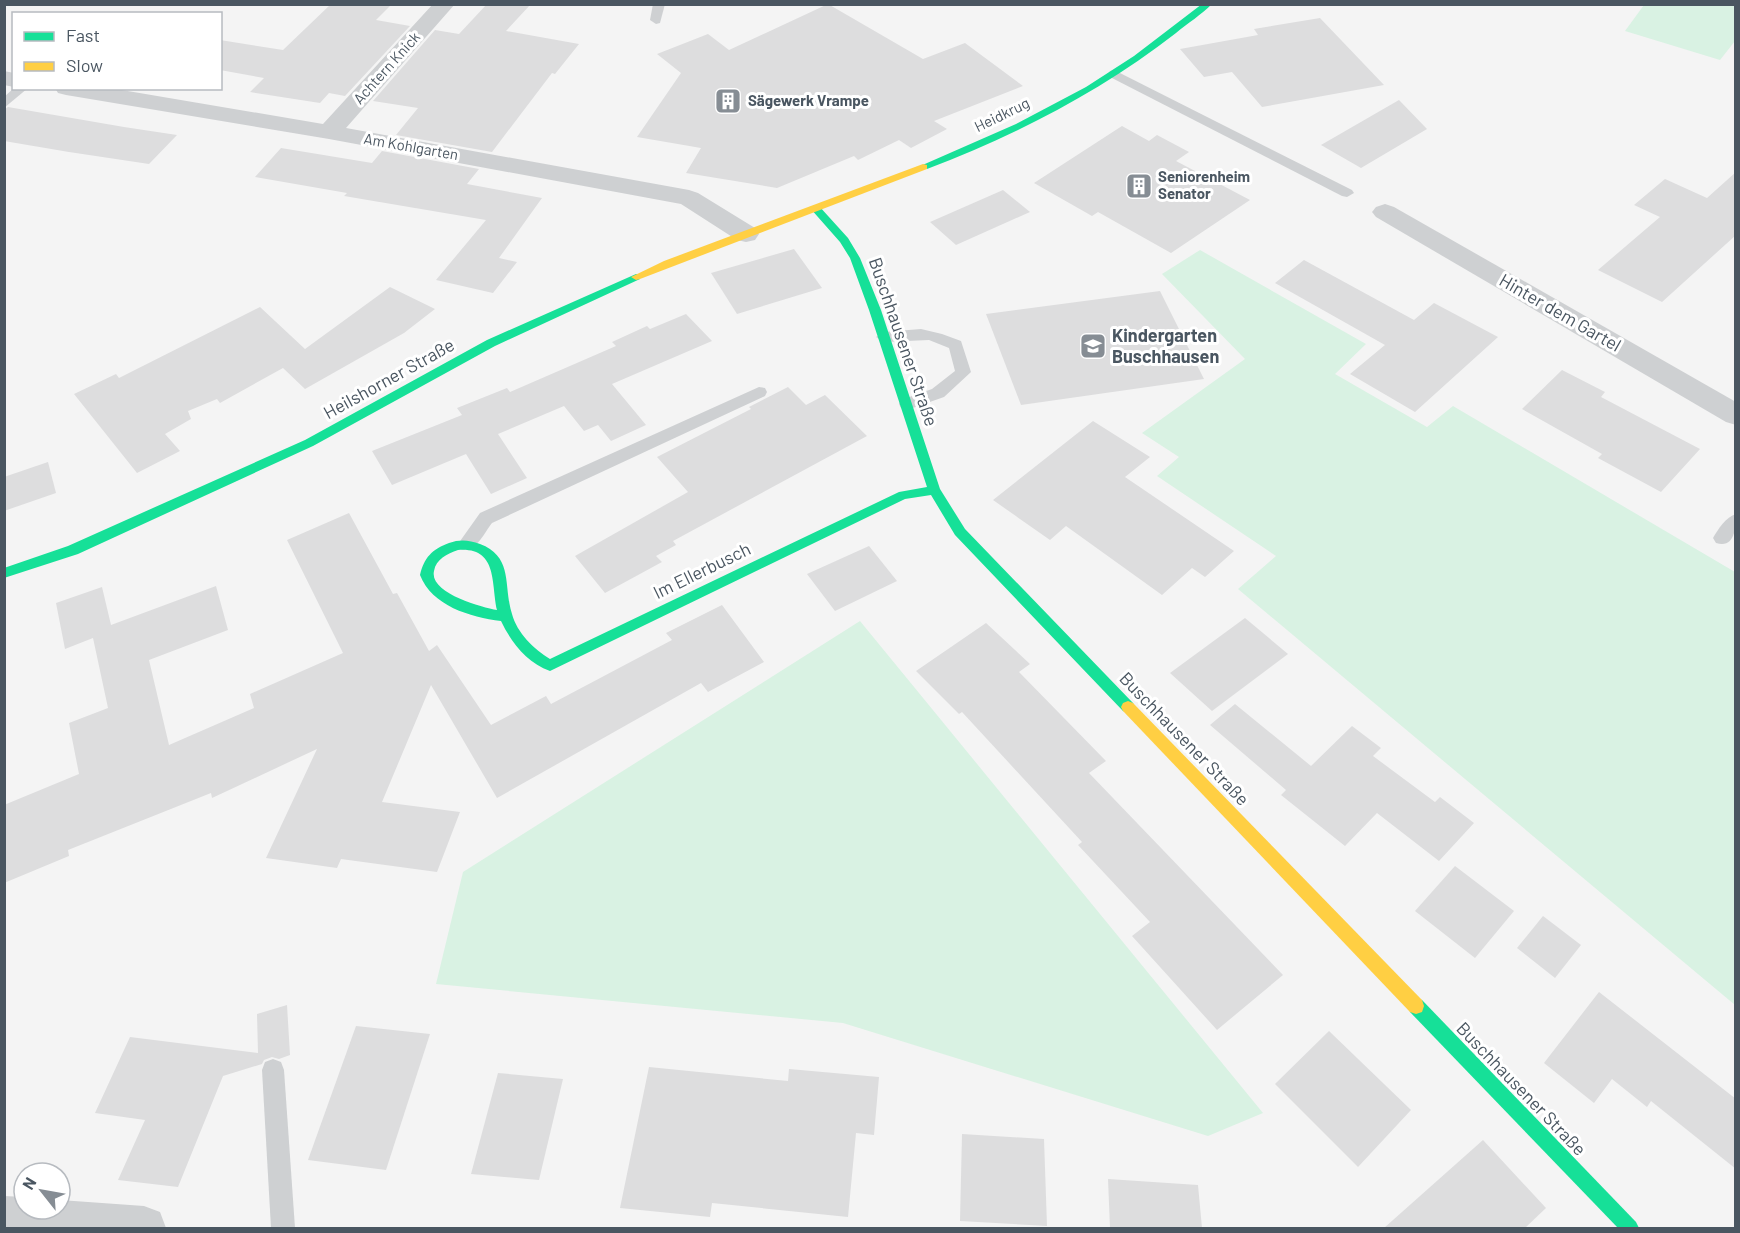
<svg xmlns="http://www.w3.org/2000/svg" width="1740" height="1233" font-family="Barlow,sans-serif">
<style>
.green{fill:#d9f2e3}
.building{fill:#ddddde}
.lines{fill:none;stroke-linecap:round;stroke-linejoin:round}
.lane{fill:#ced0d2;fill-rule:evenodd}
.street{fill:#ced0d2;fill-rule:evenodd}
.fast{fill:#16e098;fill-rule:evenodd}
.slow{fill:#ffcf43;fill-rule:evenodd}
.labels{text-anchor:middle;stroke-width:6;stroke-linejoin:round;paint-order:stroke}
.far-street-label{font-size:15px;fill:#4a5661;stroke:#fff}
.far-poi-label{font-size:15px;font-weight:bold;fill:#4a5661;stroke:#fff;text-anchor:start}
.street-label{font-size:18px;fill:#4a5661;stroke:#fff}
.poi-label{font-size:18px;font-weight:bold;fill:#4a5661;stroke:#fff;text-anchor:start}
</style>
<rect width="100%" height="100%" fill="#f4f4f4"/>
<g class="green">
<path d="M1644 5H1735V41L1720 60 1625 31Z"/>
<path d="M1200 250 1366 344 1335 374 1427 427 1453 406 1735 572V1005L1238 589 1276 556 1157 476 1179 457 1142 433 1245 359 1162 274Z"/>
<path d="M860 621 1263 1113 1208 1136 843 1023 436 984 463 872Z"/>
</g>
<g class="building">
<path d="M331 4H392L376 20 410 26 345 96 329 93 320 103 250 92 264 78 220 70V40L283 50Z"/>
<path d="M487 4H531L506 31 579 44 555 74 552 73 492 152 396 135 418 108 373 101 435 30 459 34Z"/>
<path d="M828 4 923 59 965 43 1023 86 934 121 947 129 911 148 899 140 858 160 854 156 777 188 686 173 701 148 637 137 681 73 657 54 708 34 729 50Z"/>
<path d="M1320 18 1384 85 1262 107 1232 72 1204 77 1180 49 1258 35 1254 29Z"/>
<path d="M1399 100 1427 129 1361 168 1321 145Z"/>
<path d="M8 107 124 127 177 135 149 164 69 152 4 141V110Z"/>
<path d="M1122 126 1149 141 1157 135 1189 152 1176 161 1250 200 1171 253 1098 212 1092 216 1034 183Z"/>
<path d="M281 148 372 163 382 151 479 169 467 184 542 198 499 258 517 262 493 293 436 280 486 220 344 196 347 193 255 177Z"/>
<path d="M1736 172V235L1662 302 1598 270 1660 217 1634 205 1665 179 1707 198Z"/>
<path d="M1003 190 1030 212 956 245 930 222Z"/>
<path d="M794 249 822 288 737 314 711 273Z"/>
<path d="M1304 260 1414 320 1434 303 1498 337 1415 412 1350 374 1385 345 1275 283Z"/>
<path d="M390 287 435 309 404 333 305 389 283 368 220 403 217 399 188 411 191 419 165 434 180 451 137 473 74 394 116 374 119 378 260 307 305 349Z"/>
<path d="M1160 291 1204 379 1021 405 986 314Z"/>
<path d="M686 314 712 341 612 384 646 425 611 441 598 425 584 431 564 406 498 434 527 478 491 494 466 454 392 485 372 451 462 415 457 408 507 388 510 392 616 346 612 342 647 326 650 329Z"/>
<path d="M1562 370 1605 392 1601 397 1700 449 1661 492 1598 458 1602 454 1522 409Z"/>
<path d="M788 387 806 405 825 395 867 436 673 541 676 545 656 556 662 562 605 593 575 556 688 492 657 457 751 409 749 407Z"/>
<path d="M1093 421 1150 457 1125 477 1234 551 1205 577 1192 568 1162 595 1066 526 1050 540 993 500Z"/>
<path d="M48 462 56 493 4 511V477Z"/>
<path d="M349 513 393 594 397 593 429 651 437 645 491 725 546 696 551 704 672 640 666 633 722 605 764 662 708 692 701 683 497 798 431 685 382 802 460 812 437 872 341 859 337 868 266 858 317 749 212 798 211 793 68 850 69 856 4 883V805L79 774 69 723 108 708 93 638 65 649 56 603 102 587 111 625 216 586 228 630 149 660 169 745 254 708 250 694 343 653 287 540Z"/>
<path d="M869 546 897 581 835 611 807 574Z"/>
<path d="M1245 618 1288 654 1212 711 1170 673Z"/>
<path d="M986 623 1030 664 1019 672 1106 761 1089 773 1283 975 1217 1030 1132 936 1150 922 1078 845 1082 842 962 712 959 714 916 671Z"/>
<path d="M1235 704 1311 766 1352 726 1381 748 1373 756 1435 802 1440 797 1474 823 1439 861 1377 813 1345 846 1281 795 1286 790 1210 725Z"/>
<path d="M1455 866 1514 911 1475 958 1415 911Z"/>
<path d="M1543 916 1581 945 1555 978 1517 948Z"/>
<path d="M1599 992 1736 1099V1169L1651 1101 1647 1107 1612 1079 1594 1103 1544 1063Z"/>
<path d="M287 1005 290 1055 279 1059 272 1057 264 1060 262 1064 223 1076 178 1187 118 1180 145 1120 95 1113 130 1037 258 1053 257 1014Z"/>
<path d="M356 1026 430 1034 386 1170 308 1160Z"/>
<path d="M1329 1031 1411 1110 1358 1167 1275 1084Z"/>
<path d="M649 1067 788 1081 789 1069 879 1077 874 1135 856 1133 848 1217 712 1203 710 1217 620 1208Z"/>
<path d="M498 1073 563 1079 539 1180 471 1174Z"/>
<path d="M962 1134 1044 1139 1047 1226 960 1221Z"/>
<path d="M1483 1140 1546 1208 1525 1228H1384Z"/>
<path d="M1108 1179 1198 1185 1202 1228H1110Z"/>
</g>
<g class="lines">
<g class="lane">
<path d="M653 4H665L660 23 656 24 650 20Z"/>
<path d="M1114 70 1352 190 1354 193 1347 197 1342 196 1110 77 1108 74 1110 71Z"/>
<path d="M14 88H28L4 108V97Z"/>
<path d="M921 329 942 334 961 341 971 372 944 397 907 410 901 408 899 404 901 400 932 389 955 371 949 348 929 340 884 342 876 337 884 332Z"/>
<path d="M759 387 765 388 767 392 765 396 492 523C484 533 476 553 461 549L458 544 480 513Z"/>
<path d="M1736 514C1736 527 1735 549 1716 543L1713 538C1718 529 1726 517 1736 514Z"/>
<path d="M273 1059 281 1062 284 1070 295 1228H271L262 1070 265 1062Z"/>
</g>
<g class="street">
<path d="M433 4H455L346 128 689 190 698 193 755 228 759 234 755 240 746 242 737 240 681 204 329 139 66 95 58 93 55 88H110L323 124Z"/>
<path d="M4 71 14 73V87L4 85Z"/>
<path d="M1385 204 1394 207 1736 402V425L1726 422 1376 217 1372 212 1376 207Z"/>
<path d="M4 1196 24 1197V1209H60V1200L144 1206 160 1212 166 1228H4Z"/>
</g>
<g class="fast">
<path d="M1202 4H1212C1201 15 1188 23 1176 33 1100 92 1016 135 927 169H919L918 167 1016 124 1086 87 1134 56Z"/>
<path d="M815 205 819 206 848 238 860 258 881 310 940 489 965 529 1133 703 1135 707 1133 711 1128 713 1123 711 955 535 931 495 905 499 550 671C527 663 511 642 501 621 470 617 432 606 420 575 424 558 432 549 449 543 460 539 469 540 480 544 514 557 503 586 512 614 517 633 534 649 550 659L899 492 927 487 869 310 850 258 840 242 810 208ZM458 550C498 547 491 583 497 610 481 607 429 593 434 571 436 559 447 554 458 550Z"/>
<path d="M636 274 640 275V279L495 346 313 446 78 554 4 578V568L68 546 305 440 487 340Z"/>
<path d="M1416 998 1422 1000 1636 1222 1639 1228H1618L1410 1012 1408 1006 1410 1000Z"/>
</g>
<g class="slow">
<path d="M923 164 927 165V169L640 279 636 280 631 277 664 261Z"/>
<path d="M1128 701 1133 703 1422 1000 1424 1006 1422 1012 1416 1014 1410 1012 1123 711 1121 707 1123 703Z"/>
</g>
</g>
<defs>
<symbol id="building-square" viewBox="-11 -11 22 22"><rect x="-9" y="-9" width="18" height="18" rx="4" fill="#868d94" stroke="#fff"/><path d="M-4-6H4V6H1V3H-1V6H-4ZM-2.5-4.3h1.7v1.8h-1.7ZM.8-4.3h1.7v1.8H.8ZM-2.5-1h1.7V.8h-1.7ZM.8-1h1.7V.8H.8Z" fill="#fff"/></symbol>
<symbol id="school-square" viewBox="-11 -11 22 22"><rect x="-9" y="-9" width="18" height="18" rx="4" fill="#868d94" stroke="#fff"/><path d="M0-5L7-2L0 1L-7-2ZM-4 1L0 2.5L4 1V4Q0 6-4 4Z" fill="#fff"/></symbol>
</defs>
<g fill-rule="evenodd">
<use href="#building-square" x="713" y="86" width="30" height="30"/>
<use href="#building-square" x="1124" y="171" width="30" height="30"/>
<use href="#school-square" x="1078" y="331" width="30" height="30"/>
</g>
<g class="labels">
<g class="far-street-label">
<text transform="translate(387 68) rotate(-48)" y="5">Achtern Knick</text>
<text transform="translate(1002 115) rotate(-26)" y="5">Heidkrug</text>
<text transform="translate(411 147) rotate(10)" y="5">Am Kohlgarten</text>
</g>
<g class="far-poi-label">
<text x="748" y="106">Sägewerk Vrampe</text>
<text x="1158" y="182">Seniorenheim<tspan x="1158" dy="17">Senator</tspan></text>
</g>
<g class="street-label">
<text transform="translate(1560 313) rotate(30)" y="6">Hinter dem Gartel</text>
<text transform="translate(903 342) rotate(71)" y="6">Buschhausener Straße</text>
<text transform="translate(389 379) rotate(-29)" y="6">Heilshorner Straße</text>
<text transform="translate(702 571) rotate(-26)" y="6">Im Ellerbusch</text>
<text transform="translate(1184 739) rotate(46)" y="6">Buschhausener Straße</text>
<text transform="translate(1521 1089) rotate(46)" y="6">Buschhausener Straße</text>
</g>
<g class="poi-label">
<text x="1112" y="342">Kindergarten<tspan x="1112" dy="21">Buschhausen</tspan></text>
</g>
</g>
<rect width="1740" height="1233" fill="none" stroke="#4a5661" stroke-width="12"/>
<rect x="12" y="12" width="210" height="78" fill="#ffffff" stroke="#b7bbc0" stroke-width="1.5"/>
<rect x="24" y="32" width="30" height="9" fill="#16e098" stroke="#b7bbc0" stroke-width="1.5"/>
<text x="66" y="42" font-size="18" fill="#4a5661">Fast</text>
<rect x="24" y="62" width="30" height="9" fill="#ffcf43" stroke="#b7bbc0" stroke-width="1.5"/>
<text x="66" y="72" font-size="18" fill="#4a5661">Slow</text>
<g transform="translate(42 1191) rotate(301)"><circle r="28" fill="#ffffff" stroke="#b7bbc0" stroke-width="1.5"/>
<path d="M0-4.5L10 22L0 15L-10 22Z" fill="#868d94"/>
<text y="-9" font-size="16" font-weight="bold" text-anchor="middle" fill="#4a5661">N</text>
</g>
</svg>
